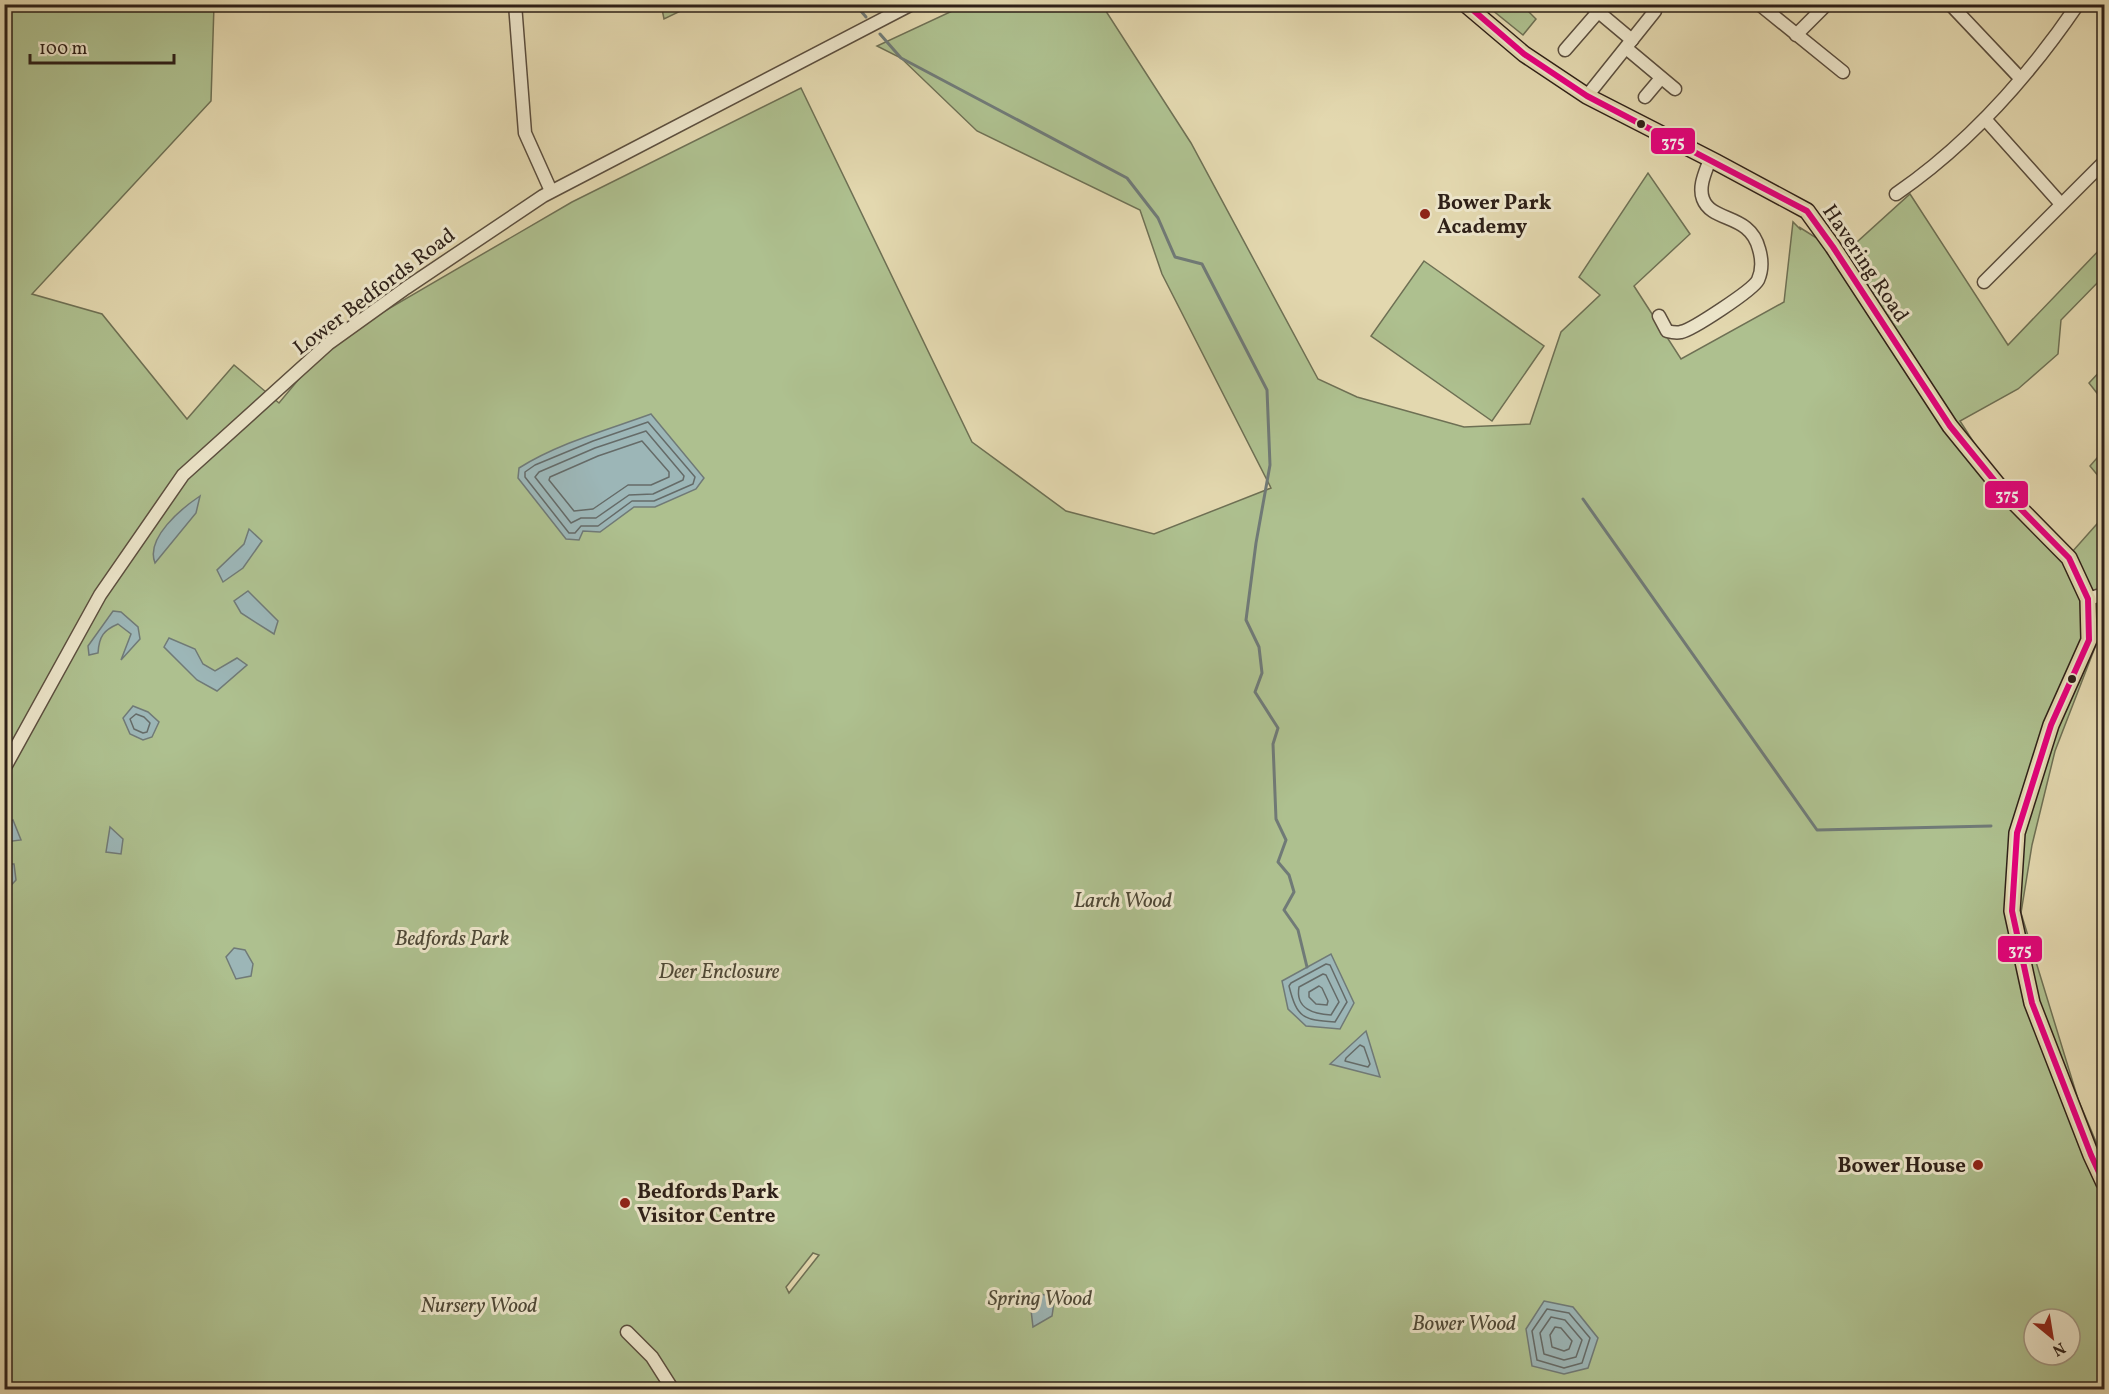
<svg xmlns="http://www.w3.org/2000/svg" width="2109" height="1394" font-family="Vollkorn,serif">
<style>
.green{fill:#aec08f;stroke:#6e7054;stroke-width:1.5;fill-rule:evenodd}
.water{fill:#9cb6b7;stroke:#707a77;stroke-width:1.5}
.lines{fill:none;stroke-linecap:round;stroke-linejoin:round}
.shore{stroke:#656b68;stroke-width:1.5}
.stream{stroke:#707a77;stroke-width:3}
.minor-casing{stroke:#5b4e3e;stroke-width:15}
.major-casing{stroke:#2e2018;stroke-width:18}
.minor{stroke:#ede6cb;stroke-width:12}
.major{stroke:#e3d8af;stroke-width:15}
.bus-1-casing{stroke:#ede6cb;stroke-width:10}
.bus-1{stroke:#e5007d;stroke-width:6}
.bus-dot{fill:#2e2018;stroke:#ede6cb;stroke-width:2}
.poi-dot{fill:#8f2418;stroke:#ede6cb;stroke-width:2}
.labels{text-anchor:middle;stroke-width:6;stroke-linejoin:round;paint-order:stroke}
.poi-label{font-size:21px;font-weight:bold;fill:#2e2018;stroke:#ede6cb;text-anchor:start}
.street-label{font-size:21px;fill:#2e2018;stroke:#ede6cb}
.park-label{font-size:21px;font-style:italic;fill:#4e4836;stroke:#ede6cb}
.line-badge{stroke:#ede6cb;stroke-width:2}
.badge-label{font-size:16px;text-anchor:middle;font-weight:bold;fill:#fff}
</style>
<rect width="100%" height="100%" fill="#e3d8af"/>
<filter id="stains"><feTurbulence type="fractalNoise" baseFrequency=".00333" numOctaves="4"/><feColorMatrix values="0 0 0 0 .2 0 0 0 0 .09 0 0 0 0 .02 0 0 0 .5 -.17"/></filter>
<radialGradient id="worn" r=".72"><stop offset=".6" stop-color="#630" stop-opacity="0"/><stop offset="1" stop-color="#630" stop-opacity=".3"/></radialGradient>
<g class="green">
<path d="M661 4H693V5L664 19Z"/>
<path d="M5 5H214L211 101 32 294 102 314 187 419 234 365 279 403 328 344 572 202 801 88 972 442 1066 511 1154 534 1271 488 1162 274 1140 210 977 131 901 58 877 46 965 5H1102L1191 143 1318 379 1357 397 1464 427 1530 424 1561 332 1600 295 1579 277 1648 173 1690 234 1634 286 1681 359 1784 302 1793 222 1801 230 1799 227 1850 259 1846 252 1910 194 2008 345 2104 245V276L2061 320 2058 354 2018 389 1960 421 1987 463 2072 558V552L2104 516V624L2055 751 2032 845 2021 913 2078 1099 2104 1161V1389L5 1390ZM813 1253 819 1255 789 1293 786 1287ZM2034 1319H2070V1355H2034Z"/>
<path d="M1486 5H1522L1536 19 1523 35Z"/>
<path d="M1424 261 1544 346 1492 421 1371 336Z"/>
<path d="M2104 367V402L2089 383Z"/>
<path d="M2104 450V483L2090 466Z"/>
</g>
<g class="water">
<path d="M651 414 704 478 696 489 655 507H634L600 532 583 531 579 540 566 539 518 478 519 468C559 443 607 430 651 414Z"/>
<path d="M200 496 196 513 155 563C145 538 182 508 200 496Z"/>
<path d="M249 529 262 541 243 568 223 582 217 570 244 544Z"/>
<path d="M248 591 278 621 274 634 241 613 234 601Z"/>
<path d="M113 611 121 612 138 627 140 639 121 660 131 634 118 624C104 630 99 636 98 653L89 655 88 646Z"/>
<path d="M169 638 195 649 203 664 215 671 237 658 247 665 217 691 197 680 164 647Z"/>
<path d="M133 706 148 712 159 722 152 737 143 740 130 734 123 718Z"/>
<path d="M13 820 21 840 5 842V823Z"/>
<path d="M110 827 123 839 121 854 106 852Z"/>
<path d="M5 864H14L16 880 5 892Z"/>
<path d="M234 948 245 950 253 964 251 976 236 979 226 957Z"/>
<path d="M1331 954 1354 1003 1340 1029 1306 1026 1288 1009 1282 981Z"/>
<path d="M1366 1031 1380 1077 1330 1064Z"/>
<path d="M1029 1293 1055 1296 1052 1316 1033 1327Z"/>
<path d="M1544 1301 1573 1307 1598 1338 1588 1368 1564 1374 1532 1366 1526 1329Z"/>
</g>
<g class="lines">
<g class="shore">
<path d="M648 422 695 477 693 484 654 501H632L598 526H581L575 533H569L525 477V472L535 465 593 441Z"/>
<path d="M646 431 684 476 683 480 653 494 629 495 596 518H581L571 523 535 477 539 472 595 448Z"/>
<path d="M642 441 669 472V477L651 485H628L593 509 574 511 549 480 550 477 598 456Z"/>
<path d="M136 714 144 717 150 723 147 732 143 733 134 729 130 719Z"/>
<path d="M1326 964 1330 965 1347 1002 1335 1022C1303 1020 1297 1018 1289 986L1291 983Z"/>
<path d="M1323 974 1326 975 1339 1002 1331 1015C1314 1014 1295 1009 1299 987Z"/>
<path d="M1319 986 1322 988 1328 1001 1327 1005 1316 1004 1309 997V992Z"/>
<path d="M1360 1045 1364 1047 1370 1064 1368 1067 1345 1061 1346 1058Z"/>
<path d="M1547 1309 1569 1313 1590 1338 1582 1363 1564 1368 1537 1360 1532 1331Z"/>
<path d="M1551 1317 1565 1320 1582 1340 1576 1357 1564 1360 1544 1354 1540 1333Z"/>
<path d="M1555 1327 1561 1328 1572 1341 1569 1349 1564 1351 1552 1347 1550 1335Z"/>
</g>
<g class="stream">
<path d="M855 4 866 17"/>
<path d="M880 34 901 58 1127 178 1158 218 1175 257 1202 264 1267 390 1270 465 1256 543 1246 620 1259 647 1262 673 1255 692 1278 728 1273 744 1276 819 1286 840 1278 862 1289 875 1294 892 1284 910 1298 930 1307 967"/>
<path d="M1583 499 1817 830 1991 826"/>
</g>
<defs>
<g id="minor">
<path d="M515 4 525 133 551 191"/>
<path d="M1589 4 1632 40"/>
<path d="M1759 4 1843 72"/>
<path d="M1950 4 2020 78"/>
<path d="M1796 35 1827 4"/>
<path d="M1626 48 1675 89"/>
<path d="M1565 50 1598 12"/>
<path d="M1587 96 1655 11 1656 4"/>
<path d="M1645 97 1661 78"/>
<path d="M1985 119 2061 204"/>
<path d="M1896 194C1967 145 2029 76 2078 4"/>
<path d="M1984 282 2104 162"/>
<path d="M1659 316 1667 331C1671 332 1677 333 1681 332 1692 330 1753 290 1758 280 1762 271 1762 259 1759 249 1750 213 1712 223 1703 199 1698 186 1706 171 1710 159"/>
<path d="M2088 599 2104 594"/>
<path d="M4 769 100 595 183 475 328 344 406 288 543 196 912 4"/>
<path d="M627 1332 652 1357 673 1390"/>
</g>
<path id="major" d="M1465 4 1524 54 1587 96 1716 162 1807 211 1833 247 1950 426 2002 490 2069 558 2088 599 2089 640 2051 725 2017 833 2012 911 2032 1003 2091 1155 2104 1183"/>
</defs>
<use href="#minor" class="minor-casing"/>
<use href="#major" class="major-casing"/>
<use href="#minor" class="minor"/>
<use href="#major" class="major"/>
<defs>
<path id="bus-1" d="M1466 4 1524 54 1587 96 1807 211 1833 247 1950 426 2002 490 2069 558 2088 599 2089 640 2051 725 2017 833 2012 911 2032 1003 2091 1155 2104 1183"/>
</defs>
<use href="#bus-1" class="bus-1-casing"/>
<use href="#bus-1" class="bus-1"/>
</g>
<g class="bus-dot">
<circle cx="1641" cy="124" r="5"/>
<circle cx="2072" cy="679" r="5"/>
</g>
<g class="poi-dot">
<circle cx="1425" cy="214" r="6"/>
<circle cx="1978" cy="1165" r="6"/>
<circle cx="625" cy="1203" r="6"/>
</g>
<g class="labels">
<g class="poi-label">
<text x="1437" y="209">Bower Park<tspan x="1437" dy="24">Academy</tspan></text>
<text x="1966" y="1172" text-anchor="end">Bower House</text>
<text x="637" y="1198">Bedfords Park<tspan x="637" dy="24">Visitor Centre</tspan></text>
</g>
<g class="street-label">
<text transform="translate(1866 263) rotate(56)" y="7">Havering Road</text>
<text transform="translate(374 291) rotate(-37)" y="7">Lower Bedfords Road</text>
</g>
<g class="park-label">
<text x="1123" y="907">Larch Wood</text>
<text x="452" y="945">Bedfords Park</text>
<text x="719" y="978">Deer Enclosure</text>
<text x="1040" y="1305">Spring Wood</text>
<text x="479" y="1312">Nursery Wood</text>
<text x="1464" y="1330">Bower Wood</text>
</g>
</g>
<g class="line-badge">
<rect x="1650" y="127" width="46" height="28" rx="6" fill="#e5007d"/>
<rect x="1984" y="480" width="45" height="29" rx="6" fill="#e5007d"/>
<rect x="1997" y="935" width="46" height="28" rx="6" fill="#e5007d"/>
</g>
<g class="badge-label">
<text x="1673" y="147">375</text>
<text x="2007" y="500">375</text>
<text x="2020" y="955">375</text>
</g>
<rect width="2109" height="1394" fill="none" stroke="#e3d8af" stroke-width="24"/>
<rect x="6" y="6" width="2097" height="1382" fill="none" stroke="#2e2018" stroke-width="3"/>
<rect x="12" y="12" width="2085" height="1370" fill="none" stroke="#2e2018" stroke-width="1.5"/>
<g transform="translate(2052 1337) rotate(150)"><circle r="28" fill="#ede6cb" stroke="#a19783" stroke-width="1.5"/>
<path d="M0-4.5L10 22L0 15L-10 22Z" fill="#8f2418"/>
<text y="-9" font-size="16" font-weight="bold" text-anchor="middle" fill="#2e2018">N</text>
</g>
<path d="M30 54v9h144v-9" fill="none" stroke="#2e2018" stroke-width="3"/>
<text x="39" y="54" font-size="18" fill="#2e2018" stroke="#ede6cb" stroke-width="4.5" paint-order="stroke">100 m</text>
<rect width="100%" height="100%" filter="url(#stains)"/>
<rect width="100%" height="100%" fill="url(#worn)"/>
</svg>
